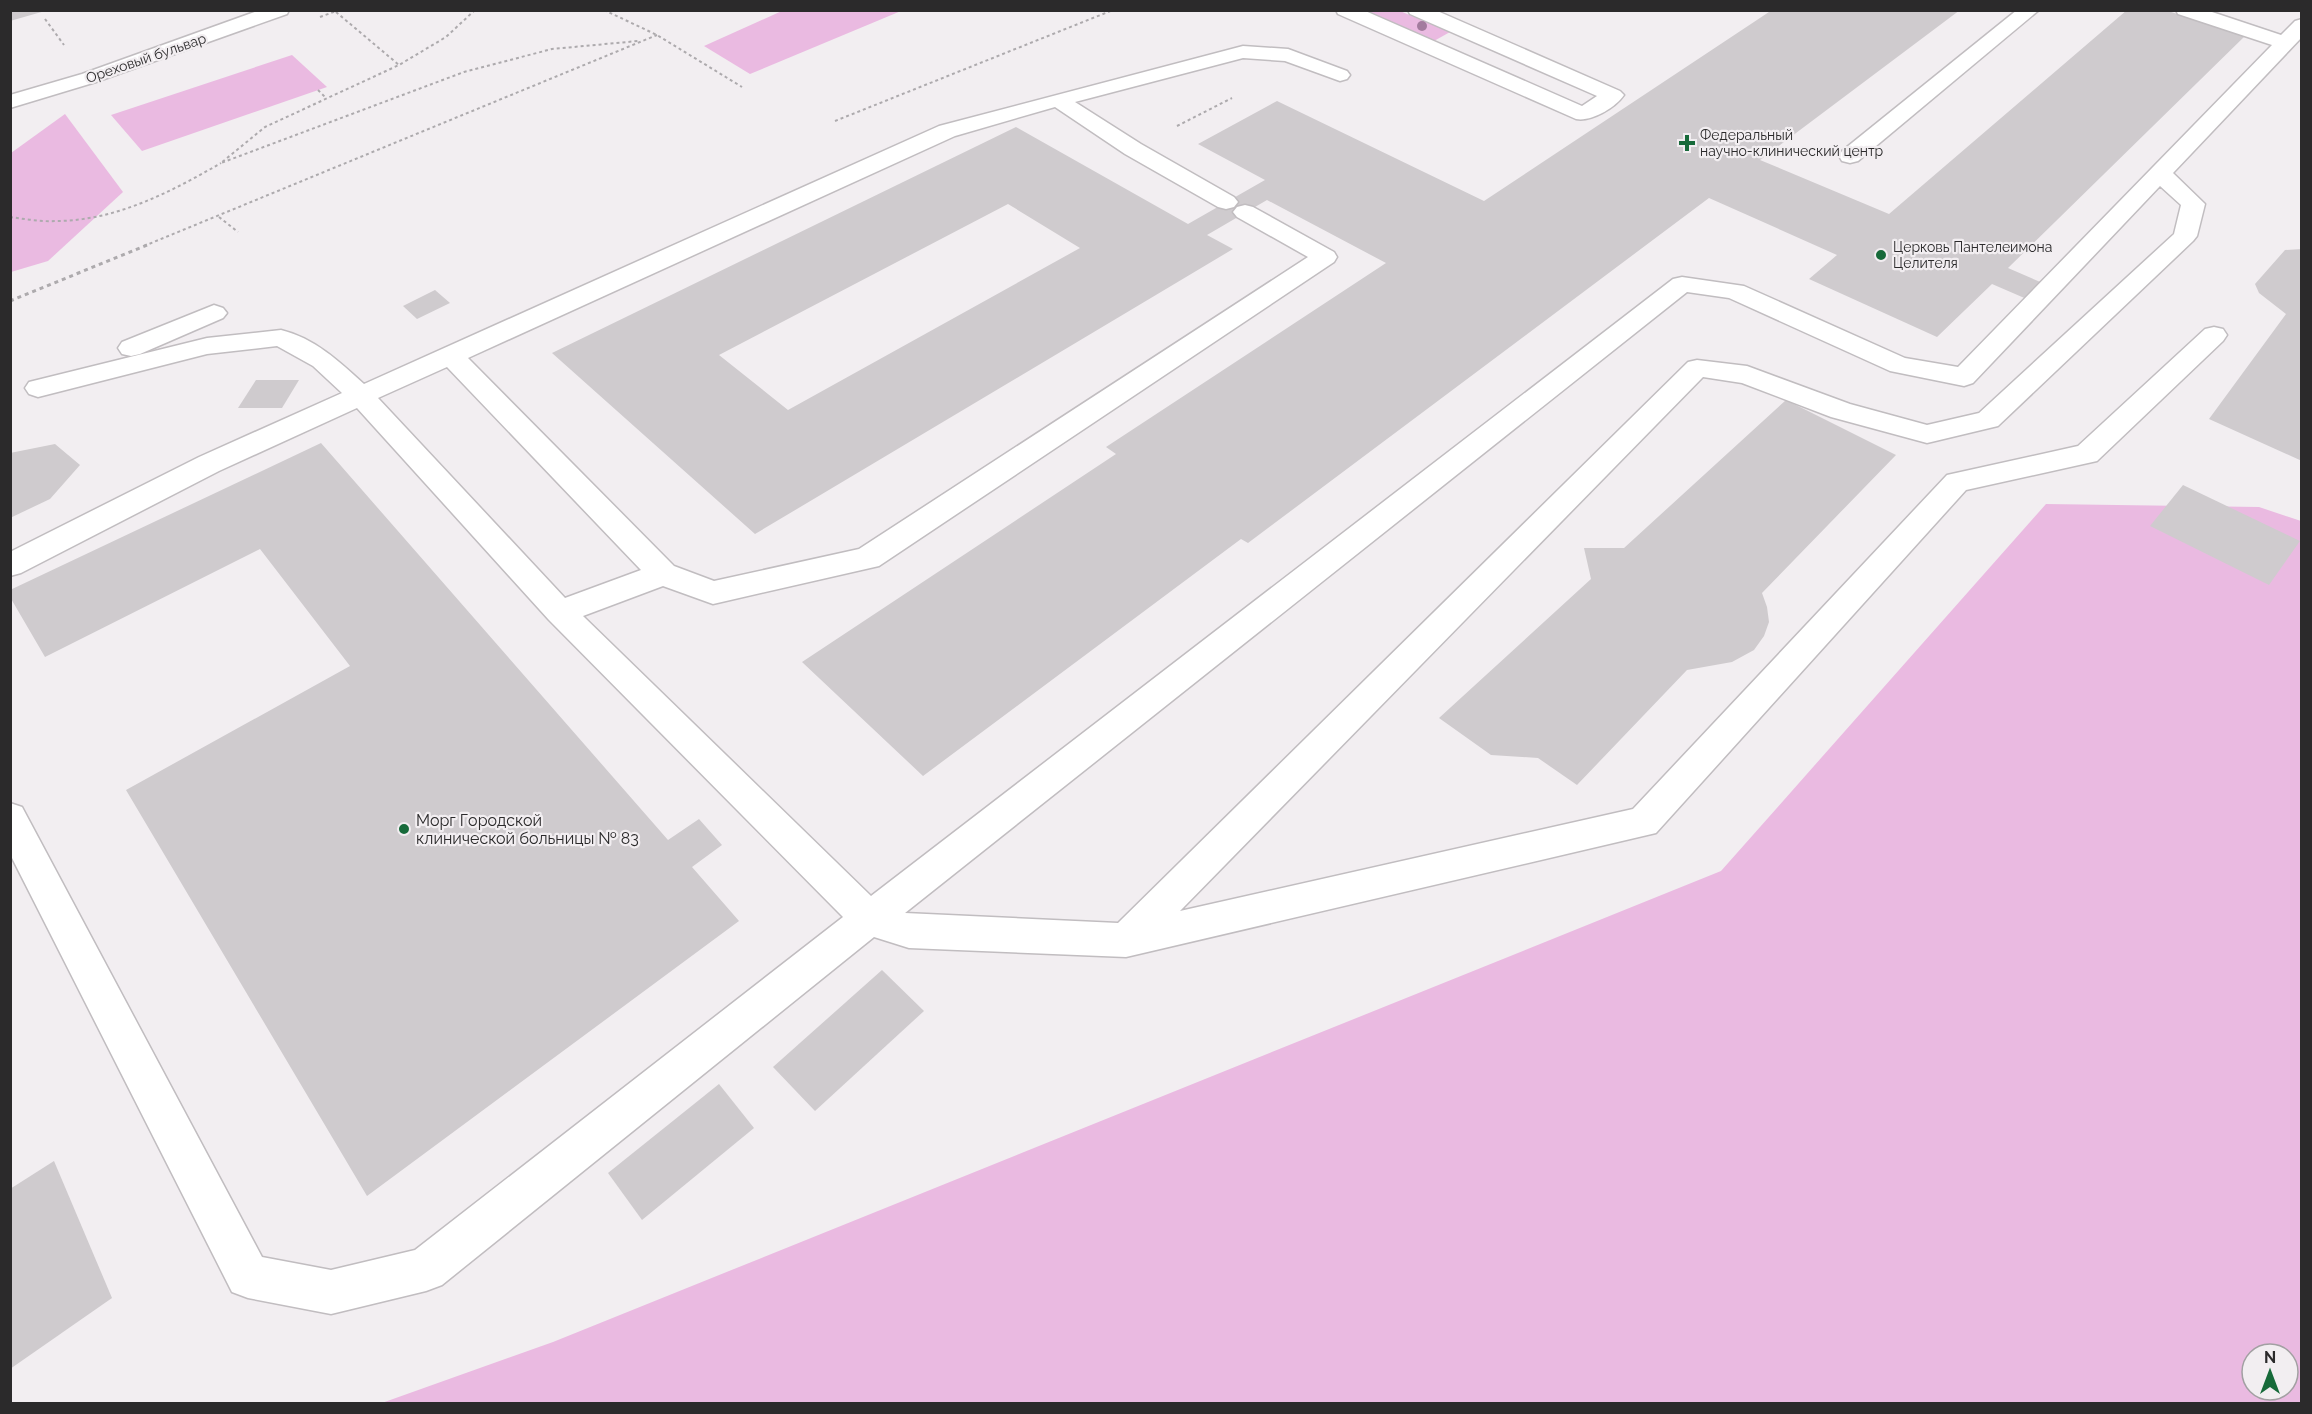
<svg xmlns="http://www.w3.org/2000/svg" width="2312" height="1414" font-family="Raleway,sans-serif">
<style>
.green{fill:#eabae1;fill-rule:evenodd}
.building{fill:#cfcbce;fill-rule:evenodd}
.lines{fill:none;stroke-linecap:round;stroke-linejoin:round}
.minor-casing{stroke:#c1bdc0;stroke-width:3}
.path-far1{stroke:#adaaad;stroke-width:2;stroke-dasharray:3 3;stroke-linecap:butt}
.path{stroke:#adaaad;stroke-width:3;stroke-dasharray:4 4;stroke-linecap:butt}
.minor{fill:#fff;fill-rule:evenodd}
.tree{fill:#a37c9e}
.poi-dot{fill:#176a3a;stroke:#f2eef1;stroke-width:2}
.labels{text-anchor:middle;stroke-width:4.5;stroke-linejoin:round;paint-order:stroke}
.far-street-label{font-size:14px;fill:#2b2a2b;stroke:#f2eef1}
.far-poi-label{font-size:14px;fill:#2b2a2b;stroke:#f2eef1;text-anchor:start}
.poi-label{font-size:16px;fill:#2b2a2b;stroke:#f2eef1;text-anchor:start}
</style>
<rect width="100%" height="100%" fill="#f2eef1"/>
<g class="green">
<path d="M784 10H901V11L750 74 704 46Z"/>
<path d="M1364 11H1400L1450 32 1434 41Z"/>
<path d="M292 55 327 87 142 151 111 115Z"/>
<path d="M65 114 123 192 48 261 11 272V153Z"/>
<path d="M2046 504 2259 507 2301 521V1403L379 1404 553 1342 1721 871ZM2252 1354H2288V1390H2252Z"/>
</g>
<g class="building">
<path d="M10 10H45V11L10 21Z"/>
<path d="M1772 10H1960L1760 160 1889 214 2127 10H2165L2245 36 2008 268 2045 284 2029 300 1992 284 1937 337 1809 279 1837 255 1709 198 1248 543 1241 539 923 776 802 662 1116 454 1106 447 1386 263 1267 200 1207 235 1233 249 755 534 552 353 1016 127 1188 224 1265 180 1198 144 1277 101 1484 201ZM1008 204 1080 248 788 410 719 355Z"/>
<path d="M2302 249V461L2209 419 2286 314 2259 293 2255 284 2285 250Z"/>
<path d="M435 290 450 303 417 319 403 306Z"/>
<path d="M256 380H299L282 408H238Z"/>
<path d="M1786 400 1896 455 1762 593 1767 607 1769 622 1764 636 1754 650 1732 662 1687 670 1577 785 1538 758 1491 755 1439 718 1591 579 1584 548H1624Z"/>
<path d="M321 443 668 840 699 819 722 845 692 867 739 921 367 1196 126 790 350 666 260 549 45 657 10 597V590Z"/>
<path d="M55 444 80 465 50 499 10 518V453Z"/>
<path d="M2183 485 2300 541 2269 585 2150 526Z"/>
<path d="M882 970 924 1011 815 1111 773 1067Z"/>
<path d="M719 1084 754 1128 642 1220 608 1173Z"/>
<path d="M54 1161 112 1298 10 1369V1189Z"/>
</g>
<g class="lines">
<defs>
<g id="minor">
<path d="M260 10H289L287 14 96 82 10 108V95L82 74Z"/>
<path d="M1336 10H1363L1582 106 1597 96 1410 14 1408 10H1435L1620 91 1624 95C1615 108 1591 122 1576 119L1338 14Z"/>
<path d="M2017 10H2039L1858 161 1850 163 1842 161 1839 156 1842 151Z"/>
<path d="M2176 10H2206L2281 35 2295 21 2302 19V37L2173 173 2205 204 2197 236 2193 241 1998 426 1927 443 1831 417 1742 383 1703 377 1180 911 1633 809 1947 475 2078 446 2205 329 2214 327 2223 329 2227 335 2223 341 2097 461 1966 490 1656 833 1126 957 909 948 874 937 442 1285 426 1291 331 1314 248 1298 232 1292 10 854V803L22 807 262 1257 331 1270 415 1250 843 917 549 620 357 408 219 471 21 573 10 576V552L199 457 342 393 313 366 277 346 207 354 38 397 29 394 25 388 29 382 207 338 281 330C314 338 339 361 364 384L939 126 1243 46 1288 49 1347 71 1350 75 1347 79 1340 81 1285 61 1243 58 1075 102 1141 144 1234 197 1238 202 1234 207 1226 209 1218 207 1125 154 1055 107 955 136 468 358 674 566 714 581 859 549 1308 257 1237 217 1233 212 1237 207 1245 205 1253 207 1334 252 1337 257 1334 262 879 566 713 604 663 586 583 616 871 896 1673 279 1682 277 1744 286 1905 358 1958 367 2272 45 2178 14ZM2160 186 2181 205 2174 234 1979 413 1927 425 1850 404 1747 366 1697 360 1688 362 1118 923 905 913 1687 292 1729 298 1890 371 1964 386 1973 383ZM447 367 641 570 565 598 378 398Z"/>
<path d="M214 305 223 308 227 313 223 318 140 354 131 356 122 354 118 348 122 342Z"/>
</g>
</defs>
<use href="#minor" class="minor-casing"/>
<g class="path-far1">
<path d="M475 10 446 37 399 65 265 127 221 163 464 72 552 49 638 41"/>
<path d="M604 10 657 35 742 87"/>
<path d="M336 12 399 65"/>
<path d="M320 17 339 10"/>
<path d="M45 19 64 45"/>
<path d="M318 90 325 97"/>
<path d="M835 121 1113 10"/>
<path d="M1177 126 1232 98"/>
<path d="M10 217C25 219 41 222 56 221 115 221 171 192 221 163"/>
<path d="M219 217 238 232"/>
<path d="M144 246 657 35"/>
</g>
<path class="path" d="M10 301 147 245"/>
<use href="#minor" class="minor"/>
</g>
<circle class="tree" cx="1422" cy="26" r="5"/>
<g class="poi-dot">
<path d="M1684 134h6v6h6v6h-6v6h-6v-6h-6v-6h6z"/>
<circle cx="1881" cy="255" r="6"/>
<circle cx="404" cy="829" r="6"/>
</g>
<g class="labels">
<g class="far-street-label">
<text transform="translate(146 58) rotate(-19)" y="5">Ореховый бульвар</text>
</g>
<g class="far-poi-label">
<text x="1700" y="140">Федеральный<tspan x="1700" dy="16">научно-клинический центр</tspan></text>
<text x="1893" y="252">Церковь Пантелеимона<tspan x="1893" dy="16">Целителя</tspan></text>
</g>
<g class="poi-label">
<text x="416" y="826">Морг Городской<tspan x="416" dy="18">клинической больницы № 83</tspan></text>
</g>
</g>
<rect width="2312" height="1414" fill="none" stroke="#2b2a2b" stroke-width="24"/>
<g transform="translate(2270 1372)"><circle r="28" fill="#f2eef1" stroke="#a2a0a2" stroke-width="1.5"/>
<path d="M0-4.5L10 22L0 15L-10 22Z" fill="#176a3a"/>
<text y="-9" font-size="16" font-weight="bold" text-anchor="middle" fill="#2b2a2b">N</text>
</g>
</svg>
